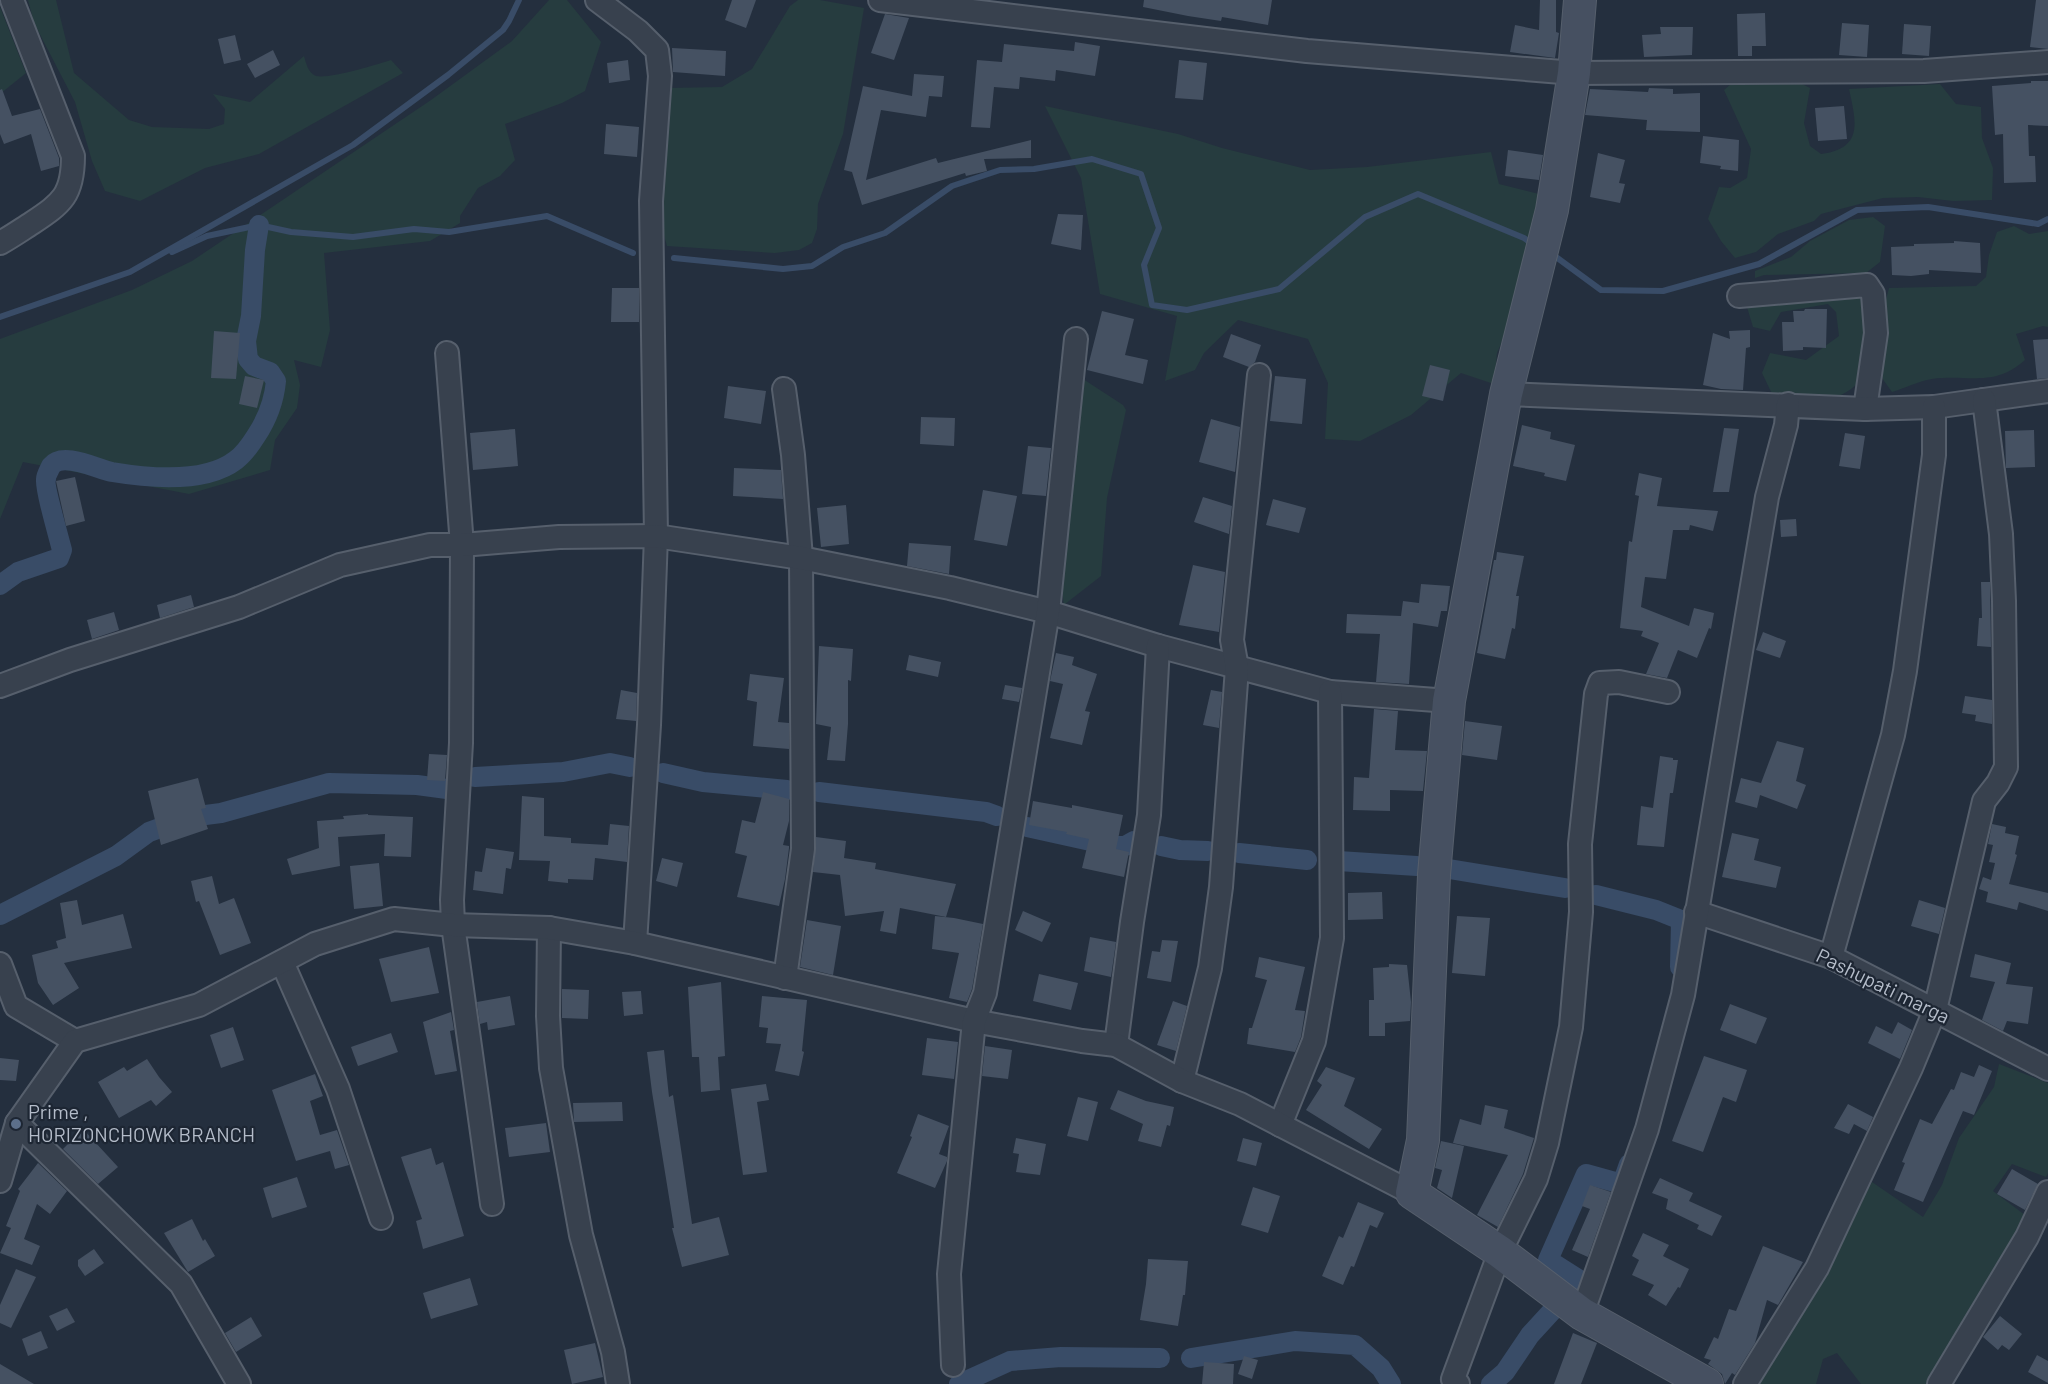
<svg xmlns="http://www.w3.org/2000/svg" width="2048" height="1384" font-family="Barlow,sans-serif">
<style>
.green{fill:#263c3f}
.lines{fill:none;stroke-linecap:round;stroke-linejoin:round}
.stream{stroke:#394c67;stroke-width:6}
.canal{stroke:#394c67;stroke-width:20}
.building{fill:#455162}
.street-casing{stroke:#565f6c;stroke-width:26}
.secondary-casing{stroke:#565f6c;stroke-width:34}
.street{stroke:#38414e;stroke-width:22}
.secondary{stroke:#465061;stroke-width:32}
.service-dot{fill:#5c6f8a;stroke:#1d2633;stroke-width:2}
.labels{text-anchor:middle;stroke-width:4.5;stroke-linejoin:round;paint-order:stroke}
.street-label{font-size:20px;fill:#b4bcc9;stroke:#1d2633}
.poi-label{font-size:20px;fill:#b4bcc9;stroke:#1d2633;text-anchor:start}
</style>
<rect width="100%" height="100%" fill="#242f3e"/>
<g class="green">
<path d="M28 0H56L74 73 129 120 152 127 209 129 224 124 225 109 213 94 250 102 304 56C306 63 308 73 316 76 330 79 375 65 391 60L403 73 259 154 205 168 140 201 105 191 92 161 75 102 34 23Z"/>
<path d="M549 0H567L601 42 585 91 562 103 505 124 515 160 500 176 478 188 460 216V223L430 241 324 253 330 330 321 367 294 360 300 385 297 408 275 440 270 470 189 494 23 462 0 519V339L132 290 192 261 431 100 512 41Z"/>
<path d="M798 0H820L864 8 843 134 818 204 817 229 812 243 799 250 775 253 667 246 660 222 667 88 722 87 752 69 790 6Z"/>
<path d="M0 7 26 73 0 94Z"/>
<path d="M1767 77 1794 80 1810 88 1804 123 1810 146 1821 154C1864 148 1856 122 1849 89L1940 84 1956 104 1981 107 1982 138 1993 168 1992 200 1953 201 1918 197 1883 198 1821 214 1814 221 1778 234 1756 252 1735 258 1721 241 1708 219 1719 187 1730 188 1747 178 1751 149 1724 90 1731 84Z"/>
<path d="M1045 106 1178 134 1222 148 1310 170 1367 167 1491 152 1499 184 1547 196 1527 283 1497 353 1494 384 1461 373 1411 415 1360 441 1325 439 1328 383 1308 339 1238 320 1204 353 1195 370 1165 381 1177 316 1100 294 1081 178Z"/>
<path d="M1873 217 1885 226 1880 262 1866 273 1764 275 1755 278V271L1791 257 1810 241 1849 220Z"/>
<path d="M2014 226 2029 234 2048 231V327L2043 326 2016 334 2025 360C1994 388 1968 374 1932 379 1919 381 1905 388 1892 392L1882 378 1884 341 1882 315 1889 288 1976 286 1986 277 1989 255 1997 232Z"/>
<path d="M1852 295 1867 300 1865 377C1858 383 1850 391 1841 395 1820 404 1795 392 1773 396L1762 373 1770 353 1806 360 1839 336 1836 312 1828 304 1781 312 1770 331 1753 327 1747 307 1757 302Z"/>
<path d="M1083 379 1123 405 1126 410 1107 498 1101 576 1065 604 1064 609 1060 563Z"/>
<path d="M1999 1064 2048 1083V1173L2046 1177 2012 1164 1993 1191 2029 1218 1927 1384H1861L1837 1353 1823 1359 1816 1384H1758L1872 1182 1923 1217 1942 1185 1959 1138 1994 1087Z"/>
</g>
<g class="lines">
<g class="stream">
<path d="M172 252 207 236 259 225 291 232 353 237 414 229 449 232 547 216 633 253"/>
<path d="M1552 254 1601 290 1663 291 1759 264 1857 210 1928 207 2038 224 2048 219"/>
<path d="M674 258 783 269 812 266 843 247 885 233 952 186 1000 170 1034 169 1092 159 1141 174 1159 228 1144 265 1152 305 1187 310 1279 289 1365 217 1418 194 1524 238 1534 245"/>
<path d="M0 317 130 272 353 145 448 75 503 30 509 21 519 0"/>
</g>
<g class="canal">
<path d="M0 585 18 572 59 558 62 550C59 538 44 486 46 479 46 475 50 469 51 466 63 451 97 469 112 472 148 478 205 484 236 460 244 454 251 444 256 436 268 418 274 402 276 381L270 372 254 366 248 359 246 341 251 316 255 250 259 225"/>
<path d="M663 773 703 782 787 790"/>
<path d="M475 777 563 772 610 763 630 767"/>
<path d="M819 792 986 812 997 816"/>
<path d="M1027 827 1113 846H1125L1134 841"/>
<path d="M1161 846 1180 850 1208 851"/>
<path d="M1239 853 1307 860"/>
<path d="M1338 861 1417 866"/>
<path d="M1449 869 1565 888"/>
<path d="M1596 895 1656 910 1681 920 1680 967"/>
<path d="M0 915 116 856 149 832 190 817 221 813 329 783 417 785 447 789"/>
<path d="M1572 1286 1578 1279 1548 1260 1586 1174 1622 1184 1629 1164"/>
<path d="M1191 1358 1295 1341 1355 1345 1381 1368 1391 1384"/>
<path d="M959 1384 1010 1361 1061 1357 1160 1358"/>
<path d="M1491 1384 1505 1372 1530 1335 1552 1311"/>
</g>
</g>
<g class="building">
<path d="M732 0H756L746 28 725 20Z"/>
<path d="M1144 0H1272L1268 25 1222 17 1221 21 1188 16 1143 7Z"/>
<path d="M1540 0H1556V32L1559 33 1555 58 1510 52 1515 25 1539 30Z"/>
<path d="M2036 0H2048V49L2030 47Z"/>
<path d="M1765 13 1766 46H1752V56H1738L1737 14Z"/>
<path d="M885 14 909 18 894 60 871 53Z"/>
<path d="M1842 23 1869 25 1867 57 1839 55Z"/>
<path d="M1904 24 1931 26 1929 56 1902 54Z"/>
<path d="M1660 27H1693L1692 55 1644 57 1642 35 1661 34Z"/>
<path d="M235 35 241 60 224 64 218 39Z"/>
<path d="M1075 42 1100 46 1095 76 1056 70 1055 81 1020 77 1019 89 994 87 990 128 971 127 977 60 1002 62 1004 44 1074 51Z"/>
<path d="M672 48 726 51 725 76 673 72Z"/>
<path d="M273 50 280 65 255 78 247 64Z"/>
<path d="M628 60 630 80 609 83 607 63Z"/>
<path d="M1179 60 1207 63 1203 100 1175 98Z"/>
<path d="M914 74 944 76 942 97 929 96 926 117 881 110 866 180 936 158 938 163 1031 140V158L984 159 987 171 966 176 965 173 862 205 852 172 844 170 863 86 912 96Z"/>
<path d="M2031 81H2048V126L2028 125 2029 156H2035L2036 182 2004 183 2003 134 1995 135 1992 86 2031 83Z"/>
<path d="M1649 88 1673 89V94L1700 93V132L1646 130 1647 120 1585 115 1590 89 1648 92Z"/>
<path d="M2 89 12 116 40 109 59 158V166L41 171 31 134 4 144 0 134V90Z"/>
<path d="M1844 106 1847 139 1818 141 1815 108Z"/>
<path d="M606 124 639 127 637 157 604 154Z"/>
<path d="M1703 136 1739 140 1738 171 1720 169 1721 166 1700 163Z"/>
<path d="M1508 150 1543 155 1539 180 1505 176Z"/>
<path d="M1598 153 1625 160 1619 183 1625 184 1620 203 1590 197Z"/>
<path d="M1058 214 1083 215 1081 250 1051 244Z"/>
<path d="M1954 241 1980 243 1981 273 1929 270V274L1911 276 1892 275 1891 247 1914 246V244L1954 243Z"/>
<path d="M612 288H639V322H611Z"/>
<path d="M1805 309H1827L1826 348 1803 347V350L1783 351 1782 322H1794L1793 311H1804Z"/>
<path d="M1102 311 1134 319 1125 355 1148 360 1143 384 1087 370Z"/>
<path d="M1750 330V347L1746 348 1743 390 1721 389 1703 385 1713 333 1730 339 1729 331Z"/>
<path d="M214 331 240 333 236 379 211 378Z"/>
<path d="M1231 334 1261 345 1255 362 1249 367 1223 357Z"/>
<path d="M2048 339V378L2037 379 2033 340Z"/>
<path d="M1430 365 1450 370 1443 401 1422 396Z"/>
<path d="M245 376 264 380 257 408 239 404Z"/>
<path d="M1275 376 1306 379 1302 424 1270 421Z"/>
<path d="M728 386 766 391 761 424 724 418Z"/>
<path d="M921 417 955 418 954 446 920 444Z"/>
<path d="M1211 419 1240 427 1235 472 1199 462Z"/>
<path d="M1522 425 1551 432 1550 439 1575 445 1566 481 1544 476 1545 473 1513 466Z"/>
<path d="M1724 428 1739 429 1729 492H1713Z"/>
<path d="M515 429 518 466 473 470 470 433Z"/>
<path d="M2034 430 2035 467 2006 468 2005 431Z"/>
<path d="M1845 433 1865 436 1860 469 1839 466Z"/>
<path d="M1028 446 1051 448 1046 496 1022 494Z"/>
<path d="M734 468 781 470 783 499 733 496Z"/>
<path d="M1639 473 1662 478 1657 506 1718 511 1713 531 1690 525 1689 530H1673L1666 579 1645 577 1641 607 1689 626 1694 608 1714 613 1711 629 1709 628 1697 658 1678 650 1667 678 1646 674 1659 643 1641 636 1643 631 1620 628 1629 541 1632 542 1639 496 1635 495Z"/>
<path d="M75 477 85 521 66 526 56 481Z"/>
<path d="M983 490 1017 496 1007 546 974 540Z"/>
<path d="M1203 497 1232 506 1229 534 1194 522Z"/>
<path d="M1273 499 1306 508 1299 533 1266 525Z"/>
<path d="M846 505 849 544 821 547 817 508Z"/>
<path d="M1796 519 1797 536 1781 537 1780 520Z"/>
<path d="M909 543 951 546 949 574 907 566Z"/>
<path d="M1497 552 1524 556 1516 596H1519L1515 629 1512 628 1505 659 1477 653 1494 560H1496Z"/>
<path d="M1193 565 1225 572 1219 632 1179 625Z"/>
<path d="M1981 582H1990L1991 647 1977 646 1979 618H1982Z"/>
<path d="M1421 584 1450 586 1447 611H1441L1438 627 1413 623 1409 684 1376 682 1380 634 1346 633 1347 614 1401 616 1403 601 1419 603Z"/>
<path d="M191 595 194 607 160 618 157 605Z"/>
<path d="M114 612 119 630 92 639 87 620Z"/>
<path d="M1763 632 1786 641 1780 658 1756 650Z"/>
<path d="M819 646 853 649 851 681 848 680V724L845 761 827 760 831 727 816 724Z"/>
<path d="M1056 653 1074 657 1072 665 1097 674 1085 711 1090 712 1082 745 1050 738 1063 684 1050 681Z"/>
<path d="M909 655 941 662 938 677 906 670Z"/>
<path d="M750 674 784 678 778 722 789 723V749L753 746 757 702 747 700Z"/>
<path d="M1005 685 1022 688 1019 702 1002 699Z"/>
<path d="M621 690 637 693 636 721 616 719Z"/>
<path d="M1211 690 1222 692 1219 728 1203 725Z"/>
<path d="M1965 696 1992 700V724L1975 721 1976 715 1962 713Z"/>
<path d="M1374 709 1398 711 1395 750 1427 751 1423 791 1390 790V811L1353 810 1354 777 1369 778Z"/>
<path d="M1465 721 1502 726 1497 760 1462 755Z"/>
<path d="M1777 741 1804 748 1796 781 1806 785 1797 809 1760 795 1757 808 1735 802 1741 778 1761 783Z"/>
<path d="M429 754 447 755 445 781 427 780Z"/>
<path d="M1660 756 1673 758V760H1678L1673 793H1670L1664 847 1637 845 1641 806 1653 808Z"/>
<path d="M198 778 206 808 201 809 208 829 161 845 148 791Z"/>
<path d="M763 792 789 799V821L783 845 789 846V848L785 879 779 906 737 897 747 856 735 853 742 820 755 823Z"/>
<path d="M522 796 544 798V836L571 838V843L608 845 610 824 629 826 627 862 595 858 593 880 568 879V883L548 881 550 861 519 860Z"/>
<path d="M1033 801 1072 808V805L1123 815 1116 849 1129 852 1124 877 1082 868 1089 839 1066 834 1067 832 1029 825Z"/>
<path d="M368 814V815L413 817 411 857 384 856 385 834 338 837 340 866 292 875 287 859 319 848 317 821 344 819 343 816Z"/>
<path d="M1992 824 2006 827 2005 833 2019 836 2015 854 2017 855 2009 884 2048 893V911L2019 902 2017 910 1986 902 1988 892 1979 889 1983 877 1991 880 1995 863 1989 862 1993 845 1988 844Z"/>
<path d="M1732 833 1759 839 1754 860 1781 867 1776 888 1722 877Z"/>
<path d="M816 837 846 841 844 858 876 863 875 869 956 884 946 917 900 908 896 934 880 931 884 911 845 916 840 875 813 872Z"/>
<path d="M486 848 514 852 511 869 506 868 503 894 473 890 475 871 482 872Z"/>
<path d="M662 858 683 863 677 887 656 881Z"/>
<path d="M379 863 383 906 354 909 350 866Z"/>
<path d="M212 876 219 904 234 898 251 943 220 955 199 901 196 902 191 881Z"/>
<path d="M1382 892 1383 919 1348 920V893Z"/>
<path d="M77 900 82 925 123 914 132 948 64 963 79 988 53 1005 38 983 32 955 58 948 56 941 66 938 60 903Z"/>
<path d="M1919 900 1945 908 1939 934 1911 926Z"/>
<path d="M1023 911 1051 923 1042 942 1015 930Z"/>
<path d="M935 916 954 918 983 924 972 989 967 1002 949 998 959 953 932 949Z"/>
<path d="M1457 916 1490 918 1485 976 1452 973Z"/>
<path d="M807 920 841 926 833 975 800 967Z"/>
<path d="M1090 937 1116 942 1111 977 1084 971Z"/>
<path d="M1162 940 1178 941 1171 982 1147 978 1152 951 1160 952Z"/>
<path d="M429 947 439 993 391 1002 379 959Z"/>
<path d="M1975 954 2011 963 2006 984 2033 987 2028 1024 2007 1021 2003 1031 1982 1020 1995 982 1970 977Z"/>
<path d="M1259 957 1305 967 1295 1010 1305 1011 1301 1037 1295 1052 1247 1044 1249 1028H1252L1267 980 1255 977Z"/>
<path d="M1389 964 1407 965 1411 1002 1410 1021 1385 1023V1036H1369V1000H1374L1373 968 1389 967Z"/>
<path d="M1039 974 1078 983 1071 1010 1033 1001Z"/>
<path d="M721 982 725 1056 718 1057 720 1090 701 1092 699 1057H692L688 987Z"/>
<path d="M562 989 589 990 588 1019 562 1018Z"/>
<path d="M641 991 643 1014 624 1016 622 992Z"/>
<path d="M510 996 515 1025 488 1030 487 1022 480 1024 477 1002Z"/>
<path d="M762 996 807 1000 802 1051 804 1052 799 1076 775 1071 781 1044 766 1043 768 1028 759 1027Z"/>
<path d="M1173 1001 1187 1006 1176 1051 1157 1045Z"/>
<path d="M1730 1004 1767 1018 1756 1044 1720 1030Z"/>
<path d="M451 1012 454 1030 450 1031 457 1071 435 1075 423 1022Z"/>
<path d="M1898 1022 1912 1030 1900 1059 1868 1043 1876 1026 1892 1034Z"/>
<path d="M233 1027 244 1060 221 1068 210 1035Z"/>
<path d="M391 1033 398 1052 358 1066 351 1047Z"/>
<path d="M927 1038 958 1042 954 1079 922 1075Z"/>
<path d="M985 1046 1012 1050 1008 1079 982 1076Z"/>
<path d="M664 1050 669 1097 673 1095 692 1224 719 1217 729 1255 682 1267 672 1228H674L652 1092 647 1052Z"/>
<path d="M1704 1056 1747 1070 1736 1102 1723 1097 1703 1152 1672 1141Z"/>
<path d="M0 1058 19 1060 16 1081 0 1080Z"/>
<path d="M147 1059 159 1077 172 1092 156 1106 151 1100 119 1118 98 1082 124 1067 127 1071Z"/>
<path d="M1979 1065 1992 1071 1974 1115 1963 1111 1923 1202 1894 1190 1905 1163 1902 1162 1920 1119 1932 1124 1951 1089 1954 1090 1961 1072 1974 1077Z"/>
<path d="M1326 1067 1355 1078 1344 1106 1382 1129 1369 1149 1306 1110 1322 1085 1317 1081Z"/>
<path d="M315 1074 323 1096 310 1101 320 1135 337 1130 349 1165 335 1169 330 1151 296 1161 272 1090Z"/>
<path d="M766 1084 769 1100 757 1102 767 1172 743 1175 731 1089Z"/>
<path d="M1118 1090 1146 1101 1174 1107 1170 1126 1167 1125 1161 1147 1138 1141 1143 1124 1110 1109Z"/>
<path d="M1078 1097 1098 1102 1088 1141 1067 1136Z"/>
<path d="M622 1102 623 1121 574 1122 573 1103Z"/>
<path d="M1848 1104 1873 1117 1867 1131 1854 1124 1849 1134 1834 1128Z"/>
<path d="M1485 1105 1508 1110 1504 1128 1534 1138 1523 1174 1498 1227 1477 1215 1508 1155 1453 1143 1460 1119 1481 1125Z"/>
<path d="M918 1114 949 1126 939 1154 947 1157V1161L935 1188 897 1173 912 1137 910 1136Z"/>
<path d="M546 1123 550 1152 509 1157 505 1128Z"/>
<path d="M83 1129 118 1167 98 1184 63 1149Z"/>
<path d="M1016 1138 1046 1144 1040 1175 1016 1172 1019 1154 1013 1153Z"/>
<path d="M1243 1138 1262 1143 1256 1166 1237 1161Z"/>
<path d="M1441 1141 1464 1146 1452 1198 1437 1188 1442 1170 1435 1168Z"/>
<path d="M431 1148 436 1165 443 1162 464 1236 423 1249 416 1221 422 1219 401 1157Z"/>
<path d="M38 1163 67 1191 50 1214 37 1204 24 1239 40 1246 32 1265 0 1253 11 1228 6 1226 20 1191 18 1189Z"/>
<path d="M2012 1169 2038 1184 2025 1210 1997 1194Z"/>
<path d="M297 1177 307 1207 272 1218 263 1188Z"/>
<path d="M1660 1178 1693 1193 1689 1201 1722 1216 1712 1236 1697 1229 1699 1225 1666 1209 1668 1199 1652 1193Z"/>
<path d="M1590 1185 1611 1192 1588 1257 1572 1250 1590 1209 1582 1206Z"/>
<path d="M1253 1187 1280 1196 1268 1233 1241 1225Z"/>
<path d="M1358 1202 1384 1213 1377 1228 1370 1225 1354 1267 1351 1266 1343 1285 1322 1276 1339 1236 1343 1238Z"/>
<path d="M192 1219 203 1241 205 1239 215 1256 188 1272 164 1233Z"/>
<path d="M1643 1233 1669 1245 1663 1256 1689 1269 1680 1288 1678 1287 1666 1306 1648 1295 1654 1285 1632 1275 1639 1260 1632 1256Z"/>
<path d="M1763 1246 1803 1262 1778 1305 1767 1300 1755 1343 1735 1375 1732 1373 1725 1384 1722 1374 1708 1364 1711 1360 1704 1358 1714 1337 1718 1339 1729 1309 1736 1311Z"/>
<path d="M94 1249 104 1263 85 1276 78 1266V1260Z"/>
<path d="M1148 1259 1188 1261 1185 1295H1183L1178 1326 1140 1320 1146 1284Z"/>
<path d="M16 1269 36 1277 11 1328 0 1323V1305Z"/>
<path d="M470 1278 478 1305 431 1319 423 1293Z"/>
<path d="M67 1308 75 1322 57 1331 49 1316Z"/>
<path d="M2000 1316 2022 1334 2009 1350 2002 1345 1998 1350 1983 1337Z"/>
<path d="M251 1317 262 1336 236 1352 225 1333Z"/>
<path d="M41 1331 48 1348 28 1356 22 1339Z"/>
<path d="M1573 1333 1597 1343 1581 1384H1554Z"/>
<path d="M595 1343 603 1377 572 1384 564 1350Z"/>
<path d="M2037 1355 2048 1361V1383L2028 1372Z"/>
<path d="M1244 1356 1258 1360 1252 1379 1238 1374Z"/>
<path d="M1204 1362 1234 1364 1233 1384H1202Z"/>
<path d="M0 1364 34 1384H0Z"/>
</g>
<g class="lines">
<defs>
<g id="street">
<path d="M597 0 638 31 657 50 660 76 651 201 656 536 649 725 635 943"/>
<path d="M880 0 1307 51 1574 73 1924 71 2048 62"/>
<path d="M0 243C11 237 21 230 32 223 62 203 73 195 73 156L12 0"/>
<path d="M1739 296 1867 285 1873 294 1876 333 1865 409"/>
<path d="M447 353 462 545 461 743 452 900 453 925 492 1204"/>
<path d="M784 389 793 455 801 558 803 849 785 978"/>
<path d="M1506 394 1865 409 1934 407 2048 391"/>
<path d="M0 686 70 660 239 607 340 565 430 545H462L559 537 656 536 801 558 950 588 1048 612 1158 646 1330 692 1449 701"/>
<path d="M1696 912 1831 957 2048 1069"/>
<path d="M549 928 548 1016 551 1068 581 1235 613 1352 618 1384"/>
<path d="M1831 957 1893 735 1905 671 1934 455V407"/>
<path d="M282 962 338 1089 381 1218"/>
<path d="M0 964 16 1006 75 1041"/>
<path d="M1116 1045 1132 922 1149 815 1158 646"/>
<path d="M1182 1081 1210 968 1221 887 1237 668 1232 640 1259 375"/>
<path d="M17 1123 181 1284 239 1384"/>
<path d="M1280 1125 1314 1041 1332 938 1330 692"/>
<path d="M0 1181 17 1123 75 1041 199 1005 315 944 394 919 453 925 549 928 635 943 974 1021 1082 1041 1116 1045 1182 1081 1240 1104 1412 1193"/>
<path d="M1582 1314 1647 1129 1683 995 1767 497 1786 425 1788 404"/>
<path d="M953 1365 949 1274 974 1021 985 993 1048 612 1076 339"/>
<path d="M1458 1384 1453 1379 1500 1252 1536 1179 1547 1143 1571 1027 1581 912 1580 844 1596 694 1600 683 1619 682 1668 692"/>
<path d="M1745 1384 1817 1268 1911 1068 1935 1010 1984 801 1998 783 2006 767 2004 601 2001 534 1984 400"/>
<path d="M1939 1384 2027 1237 2048 1192"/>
</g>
<path id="secondary" d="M1580 0 1574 73 1552 210 1506 394 1449 701 1434 875 1423 1140 1412 1193 1500 1252 1582 1314 1707 1384"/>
</defs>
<use href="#street" class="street-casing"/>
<use href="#secondary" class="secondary-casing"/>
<use href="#street" class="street"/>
<use href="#secondary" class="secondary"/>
</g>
<circle class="service-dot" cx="16" cy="1124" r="6"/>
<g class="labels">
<g class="street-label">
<text transform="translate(1883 986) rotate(26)" y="7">Pashupati marga</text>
</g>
<g class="poi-label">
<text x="28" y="1119">Prime ,<tspan x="28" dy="23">HORIZONCHOWK BRANCH</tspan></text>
</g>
</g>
</svg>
